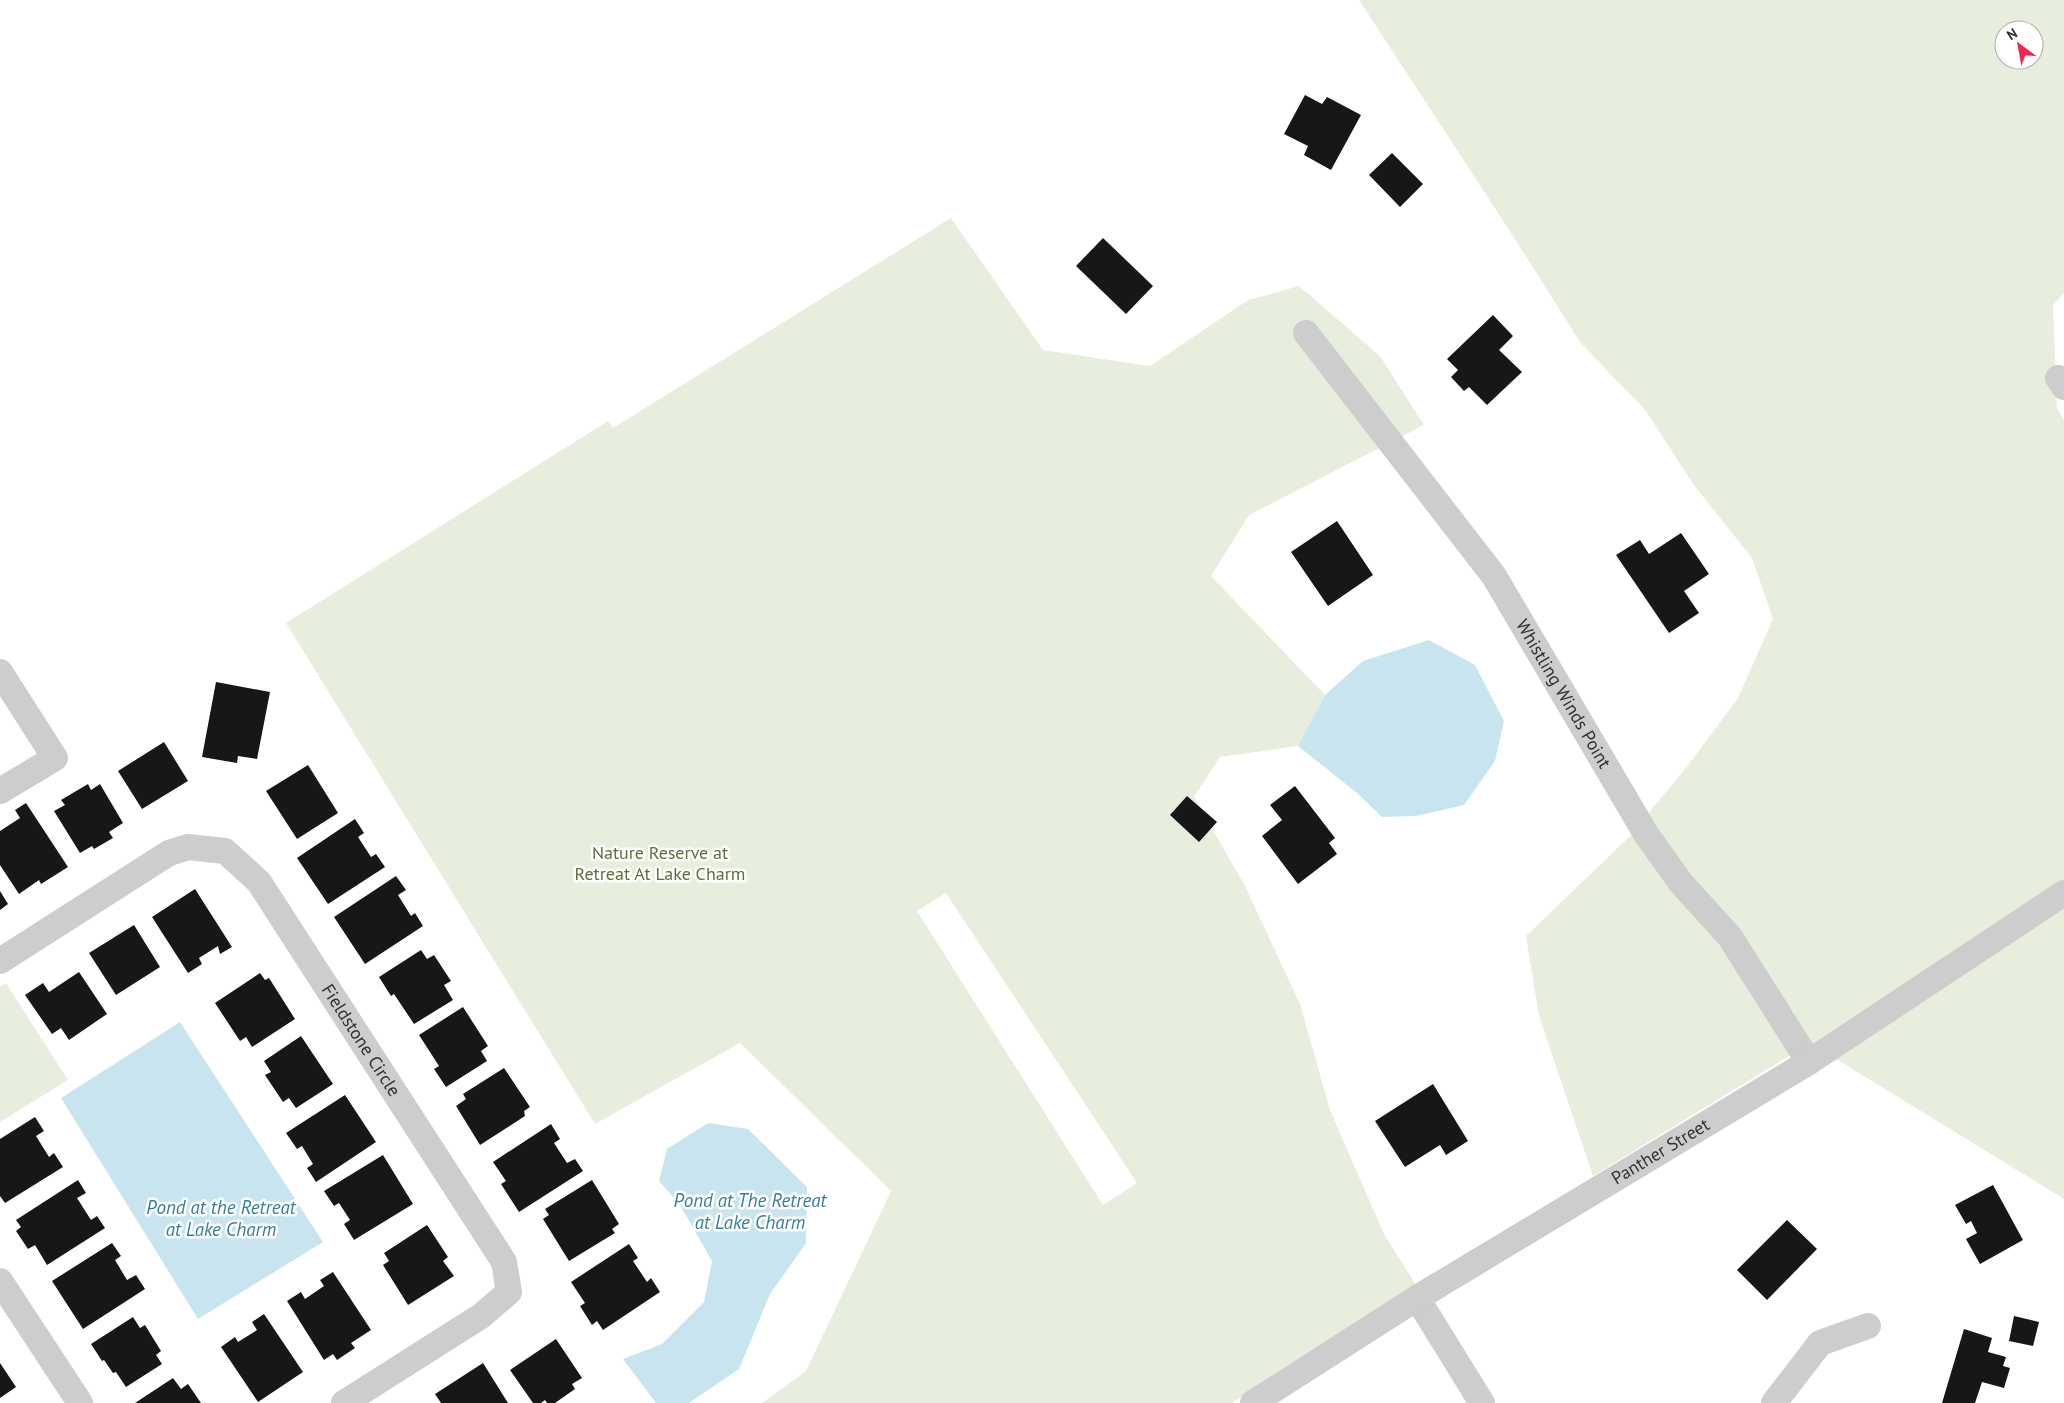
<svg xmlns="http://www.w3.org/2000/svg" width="2064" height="1403" font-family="'PT Sans',sans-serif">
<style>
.green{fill:#e8eedd;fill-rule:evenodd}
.water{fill:#c8e5ef}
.building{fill:#171717}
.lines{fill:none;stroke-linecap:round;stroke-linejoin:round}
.minor{stroke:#cdcdcd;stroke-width:26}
.labels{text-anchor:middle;stroke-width:5;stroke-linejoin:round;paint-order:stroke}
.street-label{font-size:18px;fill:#303030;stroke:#fff}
.park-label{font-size:18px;fill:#5a7039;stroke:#fff}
.water-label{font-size:19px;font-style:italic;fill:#377f99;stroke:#fff}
</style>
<rect width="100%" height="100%" fill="#fff"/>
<g class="green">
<path d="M1359 0H2064V293L2053 305 2057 408 2064 420V1199L1810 1043 1593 1176 1539 1016 1526 936 1628 838 1689 764 1738 698 1773 619 1752 558 1693 484 1646 411 1580 342 1515 239ZM2004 30H2034V60H2004Z"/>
<path d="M951 218 1043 350 1150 366 1248 300 1299 286 1380 356 1424 425 1249 515 1211 576 1325 695 1298 746 1220 757 1194 797 1245 886 1300 1004 1330 1110 1384 1234 1416 1285 1277 1372V1374L1232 1403H762L806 1371 891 1191 740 1043 595 1124 286 623 608 421 613 428ZM946 893 1137 1183 1103 1205 917 911Z"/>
<path d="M6 983 68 1080 0 1122V987Z"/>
</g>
<g class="water">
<path d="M1429 640 1475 665 1504 721 1495 761 1464 805 1416 816 1382 817 1357 793 1298 746 1325 695 1363 661Z"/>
<path d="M180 1022 323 1242 198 1319 61 1098Z"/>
<path d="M708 1123 748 1129 807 1187 806 1243 770 1294 739 1369 689 1403H656L623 1359 662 1344 704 1302 712 1261 680 1205 659 1181 667 1149Z"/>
</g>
<g class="building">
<path d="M1305 95 1322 104 1327 97 1361 115 1331 170 1304 155 1308 146 1284 134Z"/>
<path d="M1392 153 1423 184 1400 207 1369 175Z"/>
<path d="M1103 238 1153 286 1126 314 1076 266Z"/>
<path d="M1493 315 1513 336 1499 350 1522 372 1487 405 1469 387 1464 391 1451 377 1458 370 1447 359Z"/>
<path d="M1337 521 1373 575 1328 606 1291 552Z"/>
<path d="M1681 533 1709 574 1684 591 1699 613 1669 633 1616 555 1640 540 1649 554Z"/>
<path d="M216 682 270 692 257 759 238 756 237 763 202 757Z"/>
<path d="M164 742 188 781 142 809 118 771Z"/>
<path d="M308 765 338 813 297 839 266 791Z"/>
<path d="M88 784 91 790 100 784 123 823 109 832 113 838 94 849 92 846 80 853 54 811 65 805 61 800Z"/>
<path d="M1295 786 1335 838 1329 843 1337 854 1298 884 1262 836 1282 820 1270 805Z"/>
<path d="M1187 796 1217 822 1199 842 1170 815Z"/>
<path d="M26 803 68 867 41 884 39 880 19 894 0 865V831L20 818 15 810Z"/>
<path d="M355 819 364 833 358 837 371 857 376 854 385 867 328 904 297 858Z"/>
<path d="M396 876 406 890 398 895 411 916 415 913 423 926 365 964 334 917Z"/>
<path d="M195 889 232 947 220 954 218 946 199 958 202 964 188 973 152 917Z"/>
<path d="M0 891 8 904 0 910Z"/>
<path d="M134 925 160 967 116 995 89 953Z"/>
<path d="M421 950 427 959 434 955 451 981 444 985 453 1000 414 1024 394 994 391 996 379 977Z"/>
<path d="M79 972 107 1014 69 1040 61 1028 52 1034 25 995 43 983 49 992Z"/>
<path d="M260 973 265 980 269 978 295 1019 252 1047 246 1037 240 1041 215 1003Z"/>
<path d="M463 1007 488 1046 481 1051 487 1061 446 1087 434 1069 439 1066 419 1035Z"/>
<path d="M301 1036 333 1084 296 1108 289 1098 283 1102 265 1075 271 1072 264 1061Z"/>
<path d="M504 1068 530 1107 524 1111 525 1116 480 1145 456 1106 466 1099 463 1094Z"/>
<path d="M1433 1084 1468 1141 1446 1155 1440 1145 1405 1167 1375 1121Z"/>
<path d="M345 1095 376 1142 316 1182 307 1168 313 1164 302 1146 297 1149 286 1133Z"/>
<path d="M35 1117 44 1131 36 1136 49 1157 54 1153 63 1167 5 1203 0 1196V1139Z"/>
<path d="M551 1124 560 1139 554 1143 567 1163 575 1159 583 1171 519 1212 501 1184 506 1181 493 1162Z"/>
<path d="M383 1155 413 1204 354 1240 344 1224 350 1220 339 1203 334 1206 324 1191Z"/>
<path d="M78 1180 86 1193 77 1198 91 1220 97 1216 105 1228 47 1265 35 1245 28 1249 16 1231 21 1227 16 1220Z"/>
<path d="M592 1180 619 1224 612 1229 615 1233 569 1261 543 1219 549 1215 545 1209Z"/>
<path d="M1993 1185 2023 1240 1980 1264 1966 1239 1977 1233 1971 1221 1966 1224 1955 1205Z"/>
<path d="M1787 1220 1817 1249 1767 1300 1737 1270Z"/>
<path d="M427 1225 448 1257 443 1261 454 1276 408 1305 383 1265 389 1261 384 1253Z"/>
<path d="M112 1243 121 1256 115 1260 127 1280 136 1275 145 1289 83 1329 52 1281Z"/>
<path d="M629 1244 638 1258 633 1261 647 1282 651 1278 660 1292 603 1330 597 1321 592 1325 580 1306 585 1303 571 1282Z"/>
<path d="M333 1272 371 1330 351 1343 355 1348 337 1360 333 1354 324 1360 287 1301 301 1292 305 1299 324 1286 320 1280Z"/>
<path d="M264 1314 303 1372 258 1402 221 1347 235 1337 238 1342 257 1330 252 1322Z"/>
<path d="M2014 1316 2039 1322 2033 1346 2009 1341Z"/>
<path d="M133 1317 140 1328 145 1325 161 1351 156 1355 162 1364 126 1387 116 1372 113 1373 104 1360 102 1361 91 1344Z"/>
<path d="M1964 1329 1992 1338 1988 1352 2006 1357 2003 1366 2010 1368 2004 1388 1982 1382 1975 1403H1942Z"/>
<path d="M556 1339 582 1378 572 1384 575 1389 555 1403H547L545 1400 541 1403H533L510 1370Z"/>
<path d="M0 1363 16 1387 0 1398Z"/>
<path d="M483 1363 508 1403H441L435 1394Z"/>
<path d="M173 1378 181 1389 188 1384 201 1403H135Z"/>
</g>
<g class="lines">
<g class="minor">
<path id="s1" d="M1306 333 1494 576 1646 834 1681 883 1730 937 1809 1062"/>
<path d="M2058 378 2064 387"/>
<path d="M0 672 55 758 0 791"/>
<path id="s2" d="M0 961 169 853 188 847 225 851 259 882 504 1262 509 1292 481 1316 344 1403"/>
<path d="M0 1281 80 1403"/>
<path d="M1417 1298 1482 1403"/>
<path id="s3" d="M1253 1403 1417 1298 1809 1062 2064 893"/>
<path d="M1774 1403 1820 1343 1868 1326"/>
</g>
</g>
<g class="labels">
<g class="street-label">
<text dy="6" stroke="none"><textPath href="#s1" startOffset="444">Whistling Winds Point</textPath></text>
<text dy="6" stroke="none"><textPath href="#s2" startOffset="492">Fieldstone Circle</textPath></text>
<text dy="6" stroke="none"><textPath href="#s3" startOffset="479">Panther Street</textPath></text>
</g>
<g class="park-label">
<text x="660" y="859">Nature Reserve at<tspan x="660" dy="21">Retreat At Lake Charm</tspan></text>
</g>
<g class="water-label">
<text x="750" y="1207">Pond at The Retreat<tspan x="750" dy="22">at Lake Charm</tspan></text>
<text x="221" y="1214">Pond at the Retreat<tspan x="221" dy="22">at Lake Charm</tspan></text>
</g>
</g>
<g transform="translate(2019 45) rotate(328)"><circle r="24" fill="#ffffff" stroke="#acacac"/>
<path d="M0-4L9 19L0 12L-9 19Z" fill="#f3264f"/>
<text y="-8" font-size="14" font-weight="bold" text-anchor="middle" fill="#303030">N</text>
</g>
</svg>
